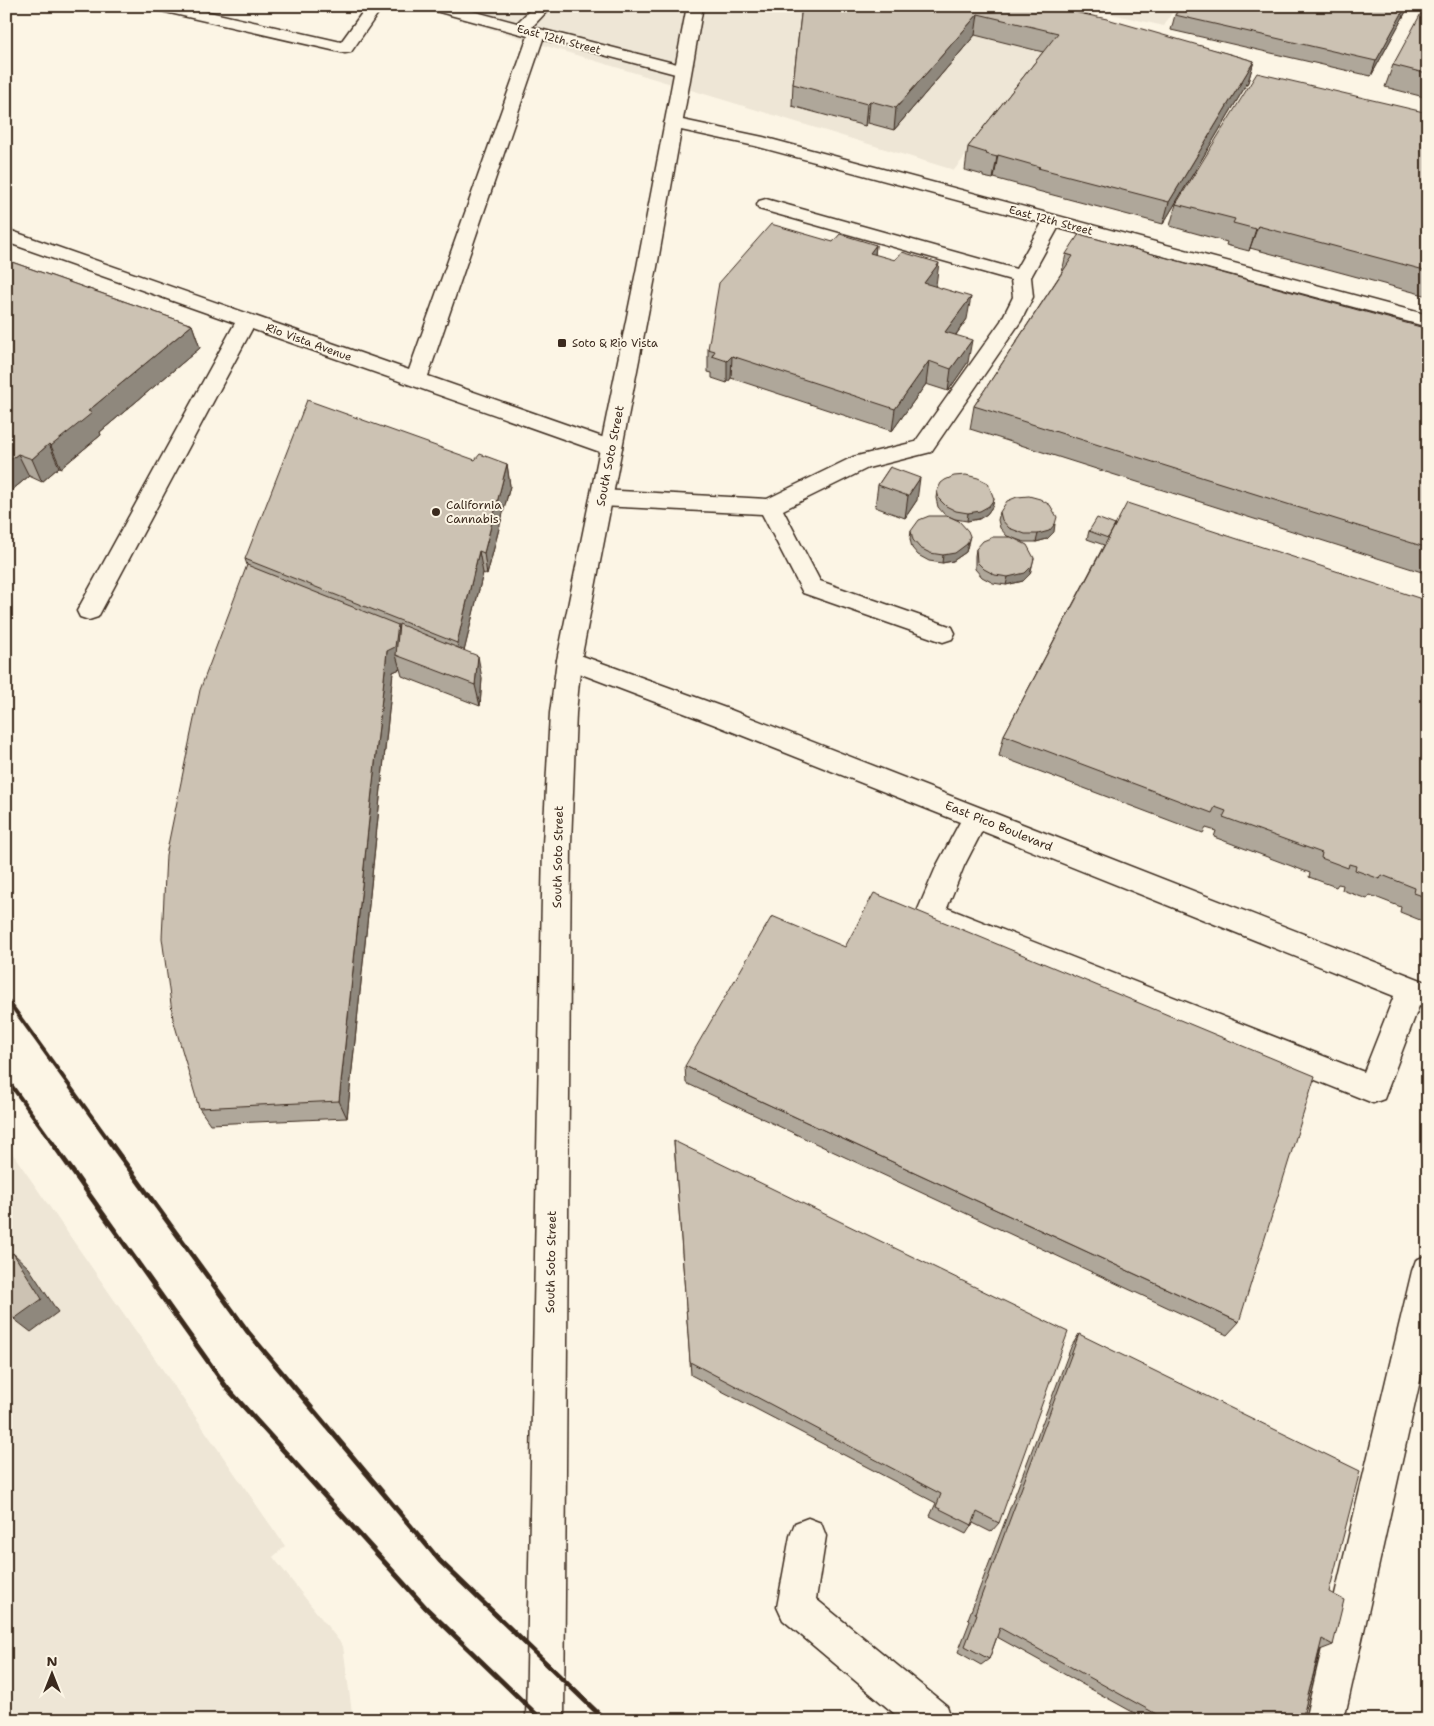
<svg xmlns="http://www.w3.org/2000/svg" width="1434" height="1726" font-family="'Shantell Sans',sans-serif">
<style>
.built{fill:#eee6d6}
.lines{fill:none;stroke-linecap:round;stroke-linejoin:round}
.minor-casing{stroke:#3b2a1e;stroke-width:3}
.major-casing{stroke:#3b2a1e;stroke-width:3}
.minor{fill:#fcf5e5;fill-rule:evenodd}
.major{fill:#fcf5e5;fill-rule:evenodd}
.rail-far1{stroke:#3b2a1e;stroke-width:4}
.rail{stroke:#3b2a1e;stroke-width:5}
.wall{fill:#afa79a;stroke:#3b2a1e}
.shaded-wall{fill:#8f887d;stroke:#3b2a1e}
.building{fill:#ccc2b3;stroke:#3b2a1e}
.poi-dot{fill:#3b2a1e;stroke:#fcf5e5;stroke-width:2}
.labels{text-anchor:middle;stroke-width:4;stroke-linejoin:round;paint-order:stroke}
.far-street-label{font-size:11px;fill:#3b2a1e;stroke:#fcf5e5}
.far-poi-label{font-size:11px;fill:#3b2a1e;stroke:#fcf5e5;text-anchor:start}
.street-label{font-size:12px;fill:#3b2a1e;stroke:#fcf5e5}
.poi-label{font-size:12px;fill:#3b2a1e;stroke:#fcf5e5;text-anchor:start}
</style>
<rect width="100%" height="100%" fill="#fcf5e5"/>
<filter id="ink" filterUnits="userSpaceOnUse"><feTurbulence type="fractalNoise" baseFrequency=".02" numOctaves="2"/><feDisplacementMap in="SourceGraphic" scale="10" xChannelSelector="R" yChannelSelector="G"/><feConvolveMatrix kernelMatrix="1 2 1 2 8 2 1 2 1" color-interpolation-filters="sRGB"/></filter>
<g filter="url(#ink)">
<g class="built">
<path d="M415 6H1176L1164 26 1086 8 954 170Z"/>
<path d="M6 1144 285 1546 273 1557 343 1646 353 1720H6Z"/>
</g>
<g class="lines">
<defs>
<g id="minor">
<path d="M153 6H183L341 42 367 6H383L351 52 345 53 161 11 155 9Z"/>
<path d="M426 6H454L517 23 534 6H552L532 27 689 67 691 71 689 75 683 76 543 39 428 376 619 443 622 448 619 453 611 455 603 453 252 329 98 617 89 620 80 617 77 611 235 323 6 242V229L409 370 528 36 428 9Z"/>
<path d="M673 118 763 137 1428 315V327L1058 228 1031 277 1033 297 1021 321 931 452 868 468 783 510 820 581 952 627 955 633 952 639 943 642 803 593 762 514 601 506 593 503 590 498 593 493 601 490 767 499 853 457 915 442 1001 321 1013 297 1011 280 759 209 757 205 759 201 766 199 773 201 1016 269 1042 223 755 146 667 127 664 123 667 119Z"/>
<path d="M569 651 731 710 1421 980 1428 983V1009L1419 1006 1384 1099 1373 1103 920 922 916 914 937 865 960 822 713 724 560 666 557 660 560 654ZM982 831 1394 996 1364 1072 947 908 964 866Z"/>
<path d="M1428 1255V1345L1344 1720H1305L1412 1271 1416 1260Z"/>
<path d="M808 1518 821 1523 826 1536 816 1599 947 1706 952 1720H902L783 1620 777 1607 790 1536 795 1523Z"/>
</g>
<path id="major" d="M687 6H703L657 267 581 660 576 713 571 844 564 1720H526L543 844 550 713 557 660 637 267Z"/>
</defs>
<use href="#minor" class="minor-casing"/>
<use href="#major" class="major-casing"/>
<use href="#minor" class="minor"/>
<use href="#major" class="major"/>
<g class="rail-far1">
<path d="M6 998 110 1142"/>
<path d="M6 1078 52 1142"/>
</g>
<g class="rail">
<path d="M51 1141 227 1388 426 1608 542 1720"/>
<path d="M109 1141 248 1332 440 1561 605 1720"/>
</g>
</g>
<g class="wall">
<path d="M802 6H1088L1087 10 1084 14 1254 61 1248 82 1163 224 1034 190V189L994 178 993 179 983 177V175L965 170 968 147 1043 52 975 35 894 130 868 123 865 126 792 106 793 84Z"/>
<path d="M1181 6H1409L1371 76 1171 30 1175 15Z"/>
<path d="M1428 6V98L1385 87 1393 65Z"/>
<path d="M1428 113V296L1250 248 1249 251 1226 245 1227 242 1170 226 1176 204Z"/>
<path d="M833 242 876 245 875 255 936 285 935 286 967 319 956 335 968 362 948 391 926 384 892 431 731 378 727 383 712 378V373L708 372V349Z"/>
<path d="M1066 254 1428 329V574L970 429 974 406 1062 272Z"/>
<path d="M6 260 192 325 200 348 100 432 101 435 61 468 59 467 42 482 29 476 6 495Z"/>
<path d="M475 460 507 464 510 486 487 575 483 573 464 651 482 678 480 706 402 676 400 669 393 672 347 1118 210 1124 199 1108 247 565 245 559Z"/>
<path d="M890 467 917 500 905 518 875 507 878 485Z"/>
<path d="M937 491 994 499 992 507 987 514 979 519 967 521 955 519 944 514 938 507 936 498Z"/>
<path d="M1000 512 1054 532 1047 539 1036 542H1024L1007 536 1000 528 998 520Z"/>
<path d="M1115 525 1428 601V919L1425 922 1400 912 1401 907 1370 895 1367 899 1342 890 1343 885 1338 884 1336 887 1309 877 1310 873 1214 837 1216 831 1206 828 1203 833 999 756 1004 735 1104 545 1087 539 1089 531Z"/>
<path d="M911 531 968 544 966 552 953 561 942 563 929 561 918 555 912 548 910 539Z"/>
<path d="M976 549 1034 558 1030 574 1023 581 1006 585 993 583 982 577 975 569V556Z"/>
<path d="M685 1066 1239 1322 1227 1335 686 1083Z"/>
<path d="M674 1141 999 1523 991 1532 973 1523 966 1534 930 1516 936 1503 691 1375Z"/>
<path d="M1079 1334 1329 1592 1333 1645 1320 1650 1302 1720H1147L997 1637 989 1659 981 1665 958 1652 970 1621 968 1619 1071 1347Z"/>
</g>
<g class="shaded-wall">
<path d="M1078 6H1088L1087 10 1070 33 1074 12Z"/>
<path d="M1406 6H1409L1371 76 1376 61Z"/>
<path d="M978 14 975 35 894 130 896 108Z"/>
<path d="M1254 61 1248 82 1163 224 1169 202Z"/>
<path d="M870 101 868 123 865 126 867 104Z"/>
<path d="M998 155 994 178 993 179 997 157Z"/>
<path d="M1258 226 1250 248 1249 251 1256 229Z"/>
<path d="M876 245 874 267 870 253Z"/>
<path d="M939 263 936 285 921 305 924 283Z"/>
<path d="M971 297 967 319 942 354 945 332Z"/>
<path d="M192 325 200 348 100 432 101 435 61 468 51 446 88 411Z"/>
<path d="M972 340 968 362 948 391 951 369Z"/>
<path d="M732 356 731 378 727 383V361Z"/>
<path d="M929 361 926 384 892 431 895 409Z"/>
<path d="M49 444 59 467 42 482 32 459Z"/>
<path d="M18 454 29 476 6 495V463Z"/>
<path d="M507 464 510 486 487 575 484 553Z"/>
<path d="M920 478 917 500 905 518 908 496Z"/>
<path d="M994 499 992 507 987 514 979 519 967 521 968 513Z"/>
<path d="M1055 524 1054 532 1047 539 1036 542 1038 534Z"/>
<path d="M970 536 966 552 953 561 942 563 943 555Z"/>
<path d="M479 551 483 573 461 664 457 643Z"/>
<path d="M1032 566 1030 574 1023 581 1006 585 1008 577Z"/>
<path d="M398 625 403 647 396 655 400 669 393 672 347 1118 339 1101 387 651Z"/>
<path d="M478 656 482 678 480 706 475 685Z"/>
<path d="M13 1253 29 1268 58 1312 31 1332 14 1319Z"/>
</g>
<g class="building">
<path d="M802 6H1078L1074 12 1107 19 1254 61 1169 202 1038 168 1040 167 998 155 997 157 986 154 987 153 968 147 1058 33 978 14 896 108 870 101 867 104 793 84Z"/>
<path d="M1181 6H1406L1376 61 1175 15Z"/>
<path d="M1425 6H1428V74L1393 65Z"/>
<path d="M1257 73 1428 113V271L1258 226 1256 229 1233 223 1235 219 1176 204Z"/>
<path d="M771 224 833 242 840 234 876 245 870 253 895 260 902 252 939 263 924 283 971 297 945 332 972 340 951 369 929 361 895 409 732 356 727 361 712 356 715 351 708 349 719 283Z"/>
<path d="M1079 234 1428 329V548L974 406 1073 256 1066 254Z"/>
<path d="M6 260 192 325 88 411 92 413 51 446 49 444 32 459 18 454 6 463Z"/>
<path d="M307 400 475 460 480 454 507 464 484 553 479 551 457 643 245 559Z"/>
<path d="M890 467 920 478 908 496 878 485Z"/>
<path d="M966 475 978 478 988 483 994 499 989 506 980 511 968 513 956 511 946 506 939 499 937 491 941 483 945 480 954 476Z"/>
<path d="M1029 496 1040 499 1050 505 1057 517 1055 524 1049 531 1038 534H1025L1009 528 1002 520 1000 512 1007 501 1017 497Z"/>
<path d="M1127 503 1428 601V898L1414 893 1415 888 1382 875 1380 879 1355 870 1356 866 1349 864 1348 868 1321 858 1322 853 1223 817 1226 811 1215 807 1212 813 1004 735Z"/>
<path d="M929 516H948L959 521 968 531 970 536 967 544 955 553 943 555 930 553 920 548 913 540 911 531 919 520Z"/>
<path d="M1097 518 1115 525 1108 538 1089 531Z"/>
<path d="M993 537H1011L1027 545 1034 558 1032 566 1025 573 1008 577 995 575 984 569 977 562 976 549 983 541Z"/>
<path d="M247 565 398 625 395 647 387 651 339 1101 199 1108 173 1019 162 938 166 855 200 690Z"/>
<path d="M399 624 478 656 475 685 396 655Z"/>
<path d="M874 893 1315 1076 1239 1322 685 1066 772 916 845 947Z"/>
<path d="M674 1141 1068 1332 999 1523 977 1512 972 1525 936 1507 941 1494 690 1362Z"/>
<path d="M13 1253 42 1299 14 1319 6 1306V1258Z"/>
<path d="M1079 1334 1360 1471 1329 1592 1344 1600 1333 1645 1322 1639 1302 1720H1167L1000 1628 989 1659 965 1646 977 1614 975 1613Z"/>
</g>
</g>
<g class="poi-dot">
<rect x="557" y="338" width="10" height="10" rx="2.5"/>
<circle cx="436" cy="512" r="5"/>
</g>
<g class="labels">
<g class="far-street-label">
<text transform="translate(559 39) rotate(15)" y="4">East 12th Street</text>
<text transform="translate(1051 220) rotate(15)" y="4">East 12th Street</text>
<text transform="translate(309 342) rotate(20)" y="4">Rio Vista Avenue</text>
</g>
<g class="far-poi-label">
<text x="572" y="347">Soto &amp; Rio Vista</text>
</g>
<g class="street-label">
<text transform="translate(610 456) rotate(-79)" y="4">South Soto Street</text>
<text transform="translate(999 826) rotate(22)" y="4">East Pico Boulevard</text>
<text transform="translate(558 857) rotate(-89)" y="4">South Soto Street</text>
<text transform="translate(551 1262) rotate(-89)" y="4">South Soto Street</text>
</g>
<g class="poi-label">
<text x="446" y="509">California<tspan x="446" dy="14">Cannabis</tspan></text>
</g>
</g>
<rect width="1434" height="1726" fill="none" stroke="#fcf5e5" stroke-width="25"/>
<rect x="12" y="12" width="1409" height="1701" fill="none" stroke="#3b2a1e" stroke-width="2" filter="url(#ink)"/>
<g transform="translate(52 1674)" stroke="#fcf5e5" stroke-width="4" paint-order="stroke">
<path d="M0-4L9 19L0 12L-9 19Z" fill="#3b2a1e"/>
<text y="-8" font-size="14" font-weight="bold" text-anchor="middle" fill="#3b2a1e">N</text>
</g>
</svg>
